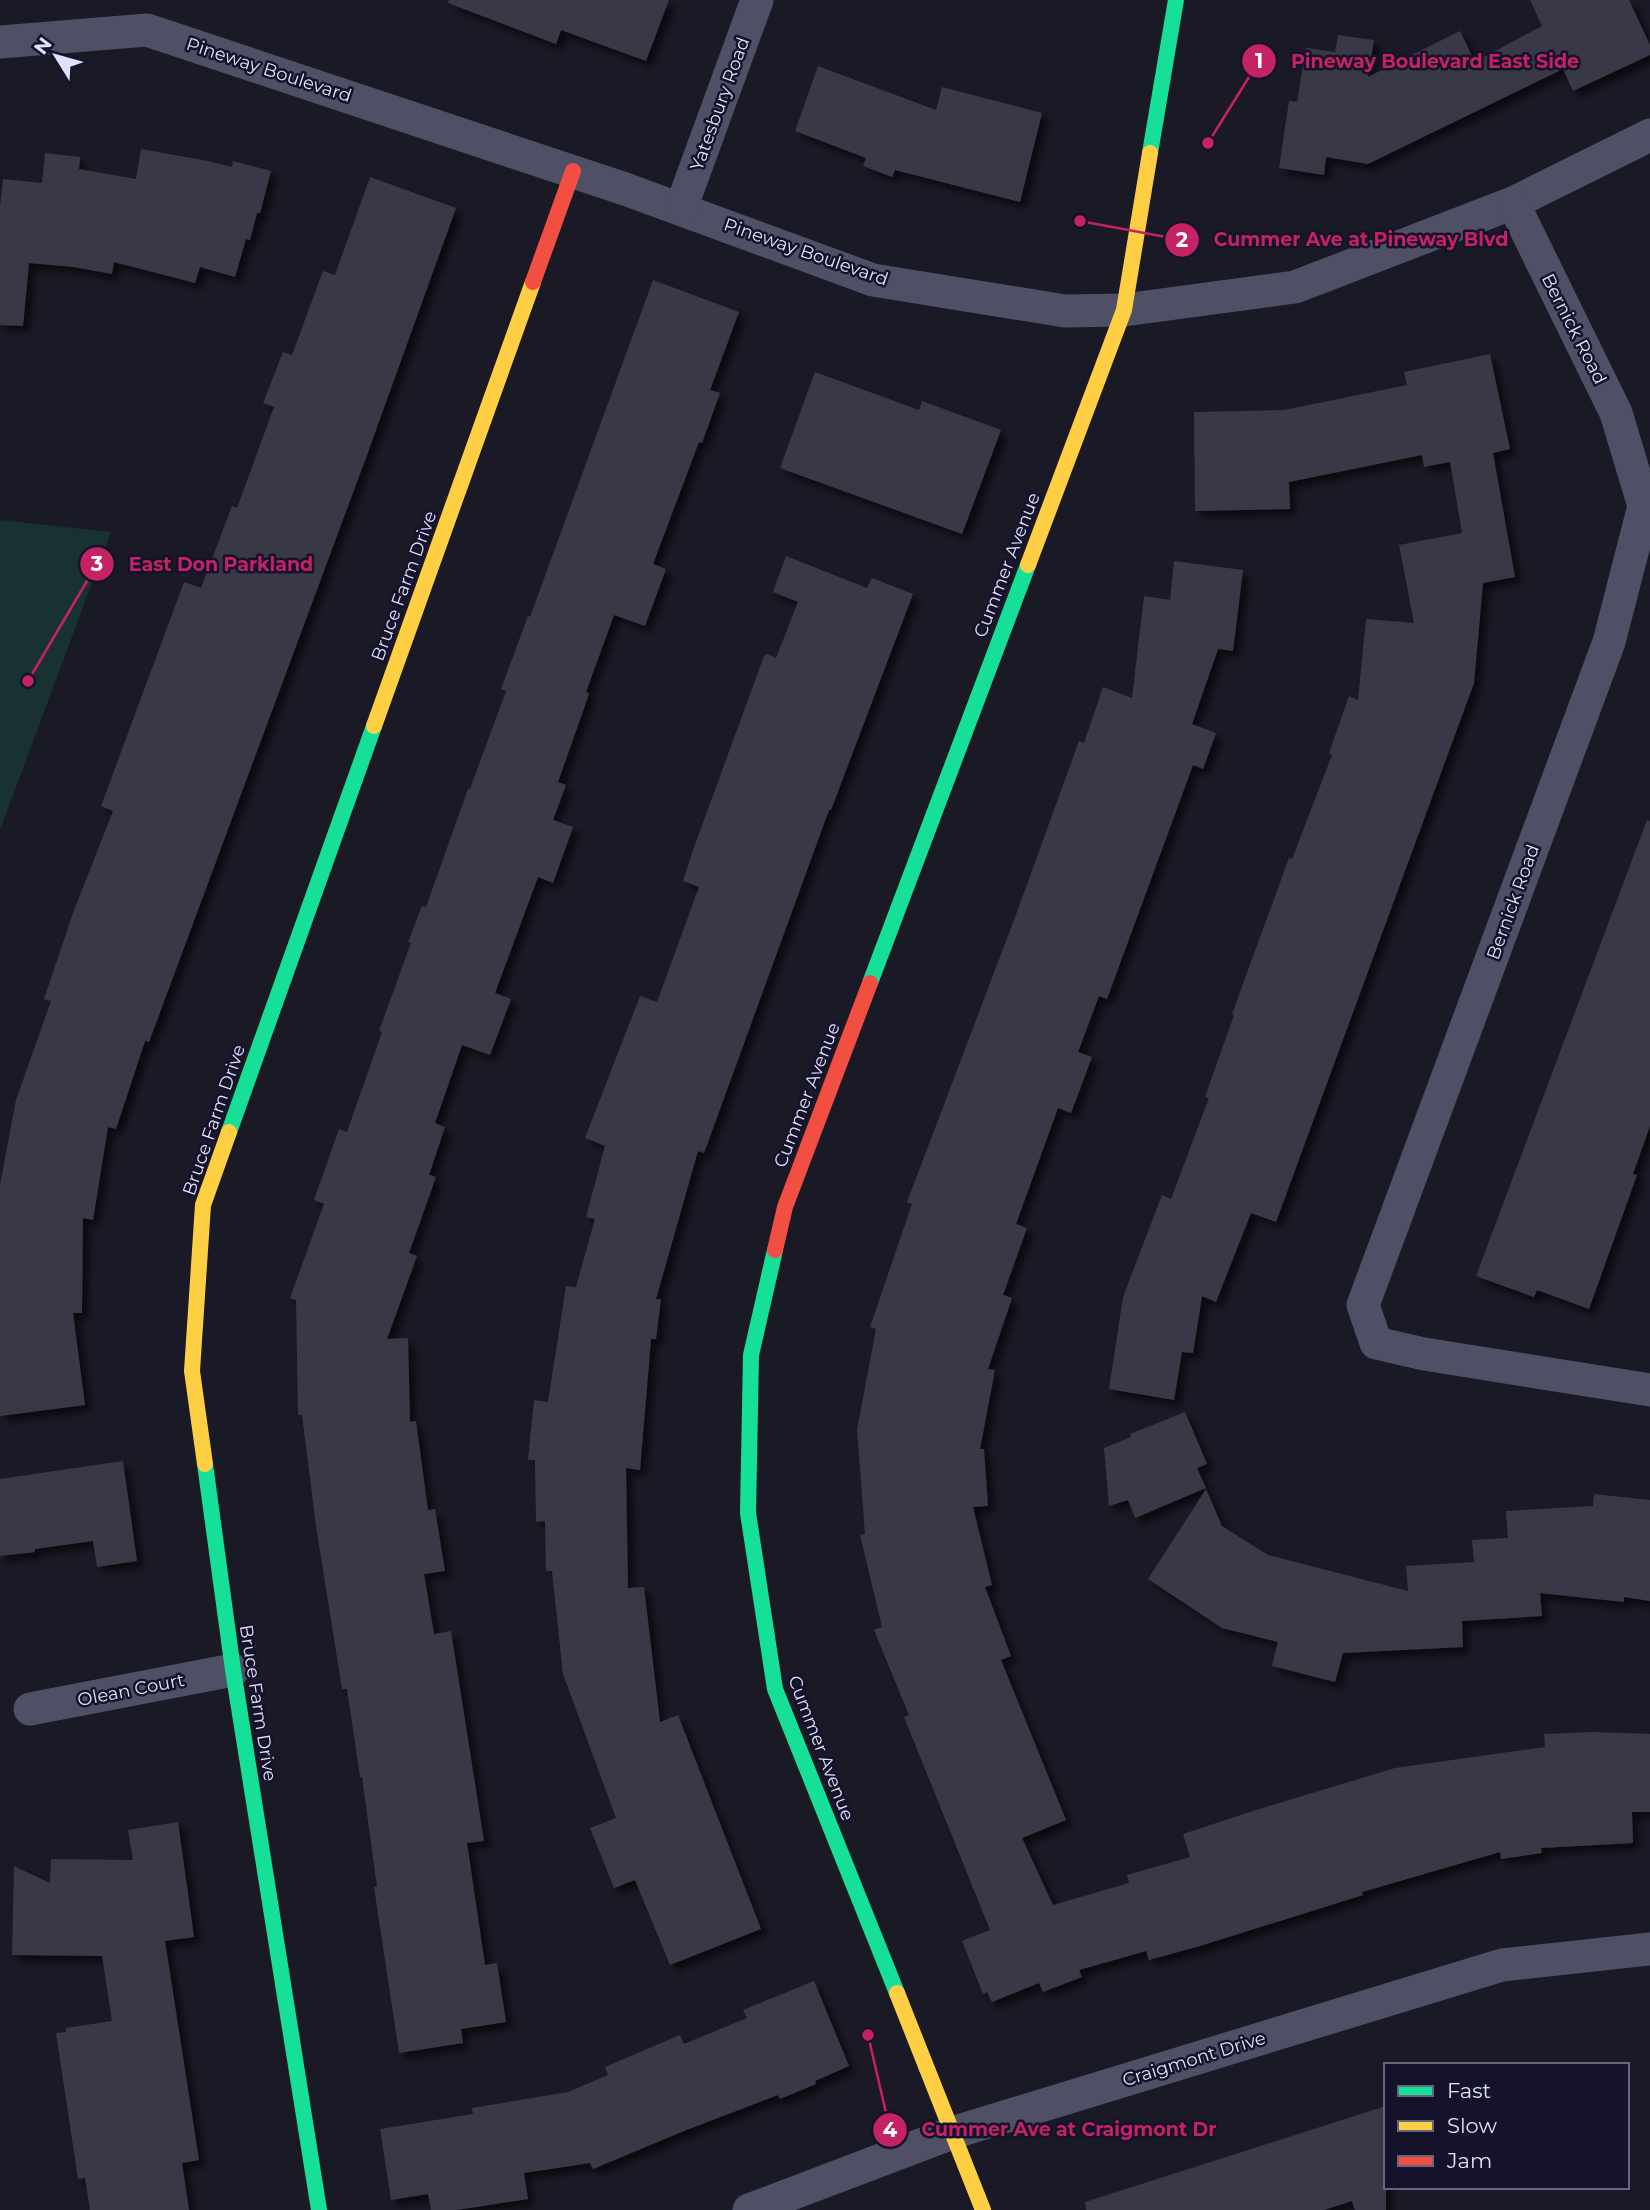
<svg xmlns="http://www.w3.org/2000/svg" width="1650" height="2210" font-family="Montserrat,sans-serif">
<style>
.green{fill:#173230}
.building{fill:#393847;filter:url(#shadow)}
.lines{fill:none;stroke-linecap:round;stroke-linejoin:round}
.street{stroke:#4f4f66;stroke-width:33}
.fast{stroke:#16e098;stroke-width:16}
.slow{stroke:#ffcf43;stroke-width:16}
.jam{stroke:#f24e42;stroke-width:16}
.labels{text-anchor:middle;stroke-width:5;stroke-linejoin:round;paint-order:stroke}
.street-label{font-size:18px;fill:#e1e0fd;stroke:#15132c}
.leader{fill:none;stroke:#c42263;stroke-width:2.5}
.callout-dot{fill:#c42263;stroke:#15132c;stroke-width:2.5}
.mark-label{font-size:21px;text-anchor:middle;font-weight:bold;fill:#fff}
.callout-label{font-size:19px;text-anchor:middle;font-weight:bold;fill:#c42263;stroke:#15132c;stroke-width:5;stroke-linejoin:round;paint-order:stroke}
</style>
<defs>
<filter id="shadow"><feDropShadow dx="6" dy="6" stdDeviation="3.5" flood-color="#0009"/></filter>
</defs>
<rect width="100%" height="100%" fill="#1a1926"/>
<path class="green" d="M0 520 111 532 0 830Z"/>
<g class="building">
<path d="M449 0H669L646 61 561 30 556 44 448 3Z"/>
<path d="M1530 0H1629L1650 45V55L1573 91 1563 69 1368 164 1326 157 1324 175 1279 168 1289 101 1297 102 1306 48 1335 52 1338 35 1374 40 1368 77 1460 31 1475 62 1542 26Z"/>
<path d="M818 66 936 110 942 87 1042 113 1020 202 895 170 892 177 863 166 866 158 795 131Z"/>
<path d="M141 149 208 161 232 167 233 161 271 171 260 213H257L250 240 246 239 235 277 200 267 195 283 114 262 112 274 74 267 29 263 23 326 0 325V206L3 179 42 183 45 153 80 157 79 169 136 179Z"/>
<path d="M370 177 456 208 367 455 149 1042 145 1041 116 1129 108 1127 93 1220 83 1218 82 1313H73L85 1405 0 1416V1185L16 1100 51 1001 44 999 73 913 113 811 101 806 184 582 201 588 232 506 237 508 274 407 263 403 283 352 292 355 323 271 335 275Z"/>
<path d="M653 280 739 312 710 390 720 393 702 443 699 442 653 564 666 569 645 626 614 615 586 692 589 694 558 782 566 785 553 820 573 827 553 883 538 877 495 993 511 999 490 1055 462 1045 435 1123 445 1127 429 1175 436 1177 409 1253 417 1256 387 1339 408 1338 410 1422 416 1421 428 1510 435 1509 445 1571 424 1574 434 1634 451 1631 484 1841 467 1843 485 1965 497 1963 506 2022 461 2029 463 2043 399 2053 374 1887H377L362 1777H360L347 1689H342L316 1526 302 1415H298L296 1300 290 1298 324 1204 314 1200 339 1129 347 1132 382 1032 379 1031 411 943 408 942 422 906 426 907 468 789H470L506 691 501 689 528 616 530 617Z"/>
<path d="M1490 354 1510 449 1493 453 1515 577 1483 583 1474 683 1276 1222 1251 1213 1216 1302 1202 1296 1193 1353 1182 1352 1174 1400 1109 1389 1123 1297 1162 1195 1171 1199 1209 1098 1205 1097 1234 1015 1232 1014 1289 858 1292 859 1332 755 1329 753 1349 696 1358 700 1366 619 1414 623 1399 545 1462 533 1450 462 1424 467 1422 455 1289 482 1290 509 1195 511 1194 412 1284 410 1407 385 1404 372Z"/>
<path d="M815 372 919 410 922 401 1001 430 962 534 780 468Z"/>
<path d="M786 556 867 588 872 578 913 594 831 810H829L704 1153 698 1151 656 1299H661L656 1339H651L640 1470 626 1468 628 1588 644 1587 660 1722 678 1715 761 1929 670 1965 635 1880 614 1888 590 1828 616 1818 563 1674 552 1571H546L545 1521 536 1522 535 1460H528L534 1400 548 1402 566 1286 576 1287 595 1219 586 1217 605 1146 585 1138 640 996 657 1002 699 887 683 881 693 850 764 656 767 654 776 658 798 602 773 592Z"/>
<path d="M1174 561 1243 570 1233 651 1218 649 1192 724 1216 733 1203 769 1193 765 1107 999 1099 996 1078 1052 1092 1057 1071 1113 1058 1108 1016 1224 1027 1228 1003 1295 1012 1298 988 1369 995 1370 980 1449H984L988 1506 973 1507 992 1585 985 1587 1011 1656 1001 1660 1066 1820 1022 1838 1053 1905 1129 1883 1127 1875 1190 1857 1183 1834 1256 1810 1395 1768 1545 1747 1544 1734 1594 1732 1650 1734V1812H1632L1633 1843 1541 1848 1542 1853 1501 1859 1500 1852 1362 1892 1363 1895 1200 1946 1149 1960 1146 1951 1079 1970 1082 1977 1043 1992 1039 1983 992 2002 987 1992 983 1994 962 1941 990 1930 904 1717 909 1715 874 1630 882 1627 860 1535 865 1534 857 1430 876 1329 870 1327 912 1204 907 1202 1017 912 1079 741 1084 743 1103 687 1132 698 1144 596 1170 600Z"/>
<path d="M1647 820 1650 821V1126L1633 1174 1637 1175 1589 1309 1537 1290 1534 1297 1476 1276Z"/>
<path d="M1185 1412 1207 1464 1197 1468 1206 1488 1135 1518 1128 1500 1109 1506 1104 1448 1131 1437 1130 1434Z"/>
<path d="M123 1461 137 1561 97 1567 93 1541 35 1549V1552L0 1556V1479Z"/>
<path d="M1206 1489 1222 1526 1268 1555 1408 1591 1406 1566 1474 1562 1472 1540 1508 1538 1506 1511 1593 1506 1594 1494 1650 1500V1601L1624 1597V1602L1540 1593 1542 1616 1462 1621 1463 1647 1343 1653 1335 1682 1272 1666 1278 1642 1222 1628 1148 1579Z"/>
<path d="M178 1822 194 1937 165 1941 199 2160 182 2163 189 2210H90L85 2178 78 2179 56 2033 66 2032V2028L112 2021 102 1956 12 1955 14 1866 50 1883 51 1859 133 1860 128 1830Z"/>
<path d="M814 1981 849 2066 815 2081 816 2084 780 2099 778 2095 684 2131 593 2169 590 2163 524 2173 528 2199 457 2210H431L428 2194 391 2200 380 2129 473 2114 472 2108 568 2092 608 2075 605 2067 680 2035 684 2044 747 2018 743 2010Z"/>
<path d="M1386 2106V2210H1355L1352 2201 1324 2210H1086L1085 2202Z"/>
</g>
<g class="lines">
<g class="street">
<path d="M0 42 147 30 625 189 873 280 1065 311 1124 310 1295 287 1513 203 1650 135"/>
<path d="M1513 203 1616 413 1644 506 1609 642 1363 1305 1376 1343 1424 1354 1650 1390"/>
<path d="M681 208 757 0"/>
<path d="M30 1709 233 1670"/>
<path d="M749 2210 952 2133 1502 1965 1650 1949"/>
</g>
<g class="fast">
<path d="M1150 153 1176 0"/>
<path d="M870 983 1028 565"/>
<path d="M229 1132 374 726"/>
<path d="M775 1250 751 1355 748 1513 775 1689 897 1993"/>
<path d="M205 1464 233 1670 319 2210"/>
</g>
<g class="slow">
<path d="M1028 565 1124 310 1150 153"/>
<path d="M374 726 533 282"/>
<path d="M205 1464 192 1371 203 1205 229 1132"/>
<path d="M897 1993 983 2210"/>
</g>
<g class="jam">
<path d="M533 282 573 171"/>
<path d="M775 1250 785 1207 870 983"/>
</g>
</g>
<g class="labels">
<g class="street-label">
<text transform="translate(269 70) rotate(18)" y="6">Pineway Boulevard</text>
<text transform="translate(720 104) rotate(-70)" y="6">Yatesbury Road</text>
<text transform="translate(806 252) rotate(19)" y="6">Pineway Boulevard</text>
<text transform="translate(1574 329) rotate(63)" y="6">Bernick Road</text>
<text transform="translate(1007 565) rotate(-69)" y="6">Cummer Avenue</text>
<text transform="translate(404 586) rotate(-70)" y="6">Bruce Farm Drive</text>
<text transform="translate(1513 902) rotate(-70)" y="6">Bernick Road</text>
<text transform="translate(807 1095) rotate(-69)" y="6">Cummer Avenue</text>
<text transform="translate(214 1120) rotate(-71)" y="6">Bruce Farm Drive</text>
<text transform="translate(131 1690) rotate(-11)" y="6">Olean Court</text>
<text transform="translate(258 1703) rotate(81)" y="6">Bruce Farm Drive</text>
<text transform="translate(821 1748) rotate(69)" y="6">Cummer Avenue</text>
<text transform="translate(1194 2059) rotate(-17)" y="6">Craigmont Drive</text>
</g>
</g>
<path class="leader" d="M1208 143L1259 61M1080 221L1182 240M28 681L97 564M868 2035L890 2130"/>
<g class="callout-dot">
<circle cx="1208" cy="143" r="7"/>
<circle cx="1080" cy="221" r="7"/>
<circle cx="28" cy="681" r="7"/>
<circle cx="868" cy="2035" r="7"/>
<circle cx="1259" cy="61" r="18"/>
<circle cx="1182" cy="240" r="18"/>
<circle cx="97" cy="564" r="18"/>
<circle cx="890" cy="2130" r="18"/>
</g>
<g class="mark-label">
<text x="1259" y="68">1</text>
<text x="1182" y="247">2</text>
<text x="97" y="571">3</text>
<text x="890" y="2137">4</text>
</g>
<g class="callout-label">
<text x="1435" y="68">Pineway Boulevard East Side</text>
<text x="1361" y="246">Cummer Ave at Pineway Blvd</text>
<text x="221" y="571">East Don Parkland</text>
<text x="1069" y="2136">Cummer Ave at Craigmont Dr</text>
</g>
<rect x="1384" y="2063" width="245" height="126" fill="#15132c" stroke="#676580" stroke-width="2"/>
<rect x="1398" y="2086" width="35" height="10" fill="#16e098" stroke="#676580" stroke-width="2"/>
<text x="1447" y="2098" font-size="21" fill="#e1e0fd">Fast</text>
<rect x="1398" y="2121" width="35" height="10" fill="#ffcf43" stroke="#676580" stroke-width="2"/>
<text x="1447" y="2133" font-size="21" fill="#e1e0fd">Slow</text>
<rect x="1398" y="2156" width="35" height="10" fill="#f24e42" stroke="#676580" stroke-width="2"/>
<text x="1447" y="2168" font-size="21" fill="#e1e0fd">Jam</text>
<g transform="translate(56 56) rotate(307)" stroke="#15132c" stroke-width="5" paint-order="stroke">
<path d="M0-5L12 26L0 18L-12 26Z" fill="#e1e0fd"/>
<text y="-10" font-size="19" font-weight="bold" text-anchor="middle" fill="#e1e0fd">N</text>
</g>
</svg>
